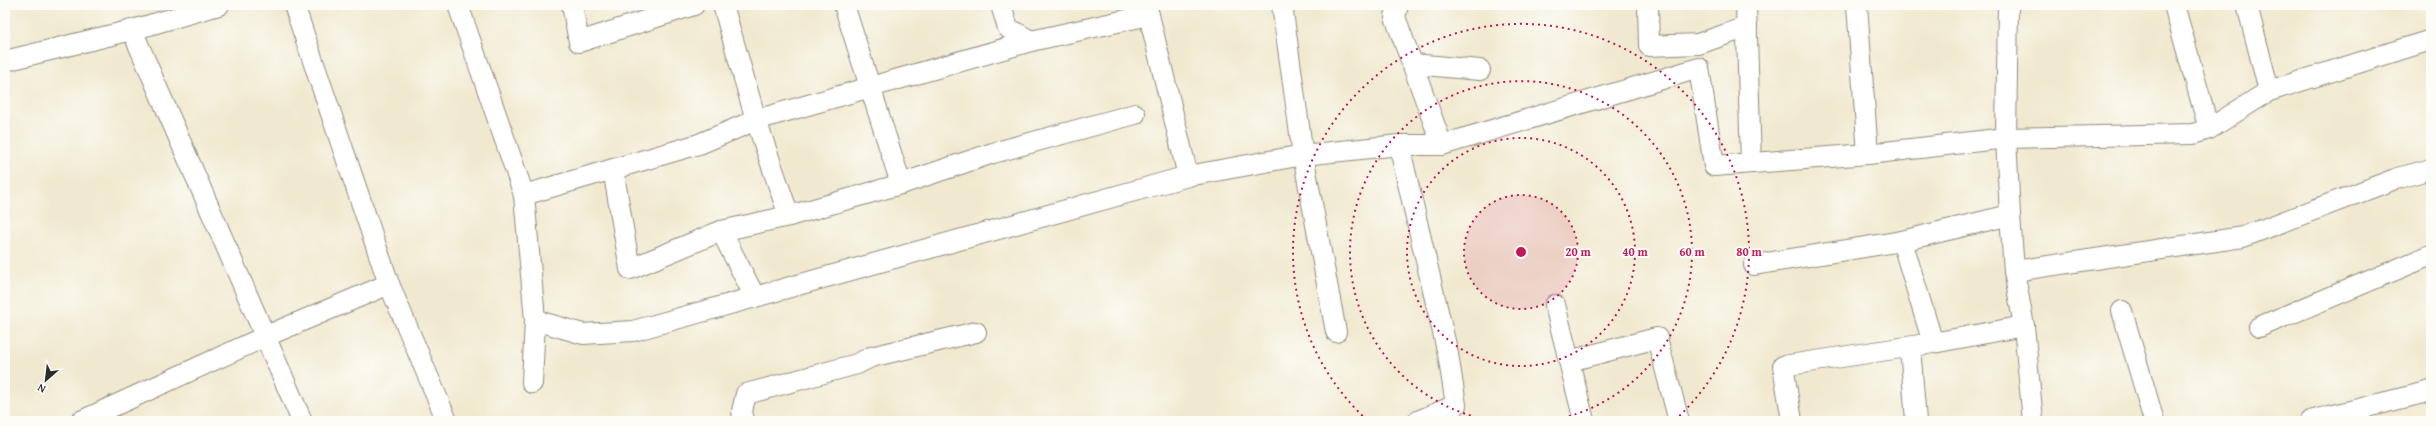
<svg xmlns="http://www.w3.org/2000/svg" width="2436" height="426" font-family="'Gentium Book Plus',serif">
<style>
.lines{fill:none;stroke-linecap:round;stroke-linejoin:round}
.minor-casing{stroke:#8e8a7d;stroke-width:22}
.minor{stroke:#fff;stroke-width:20}
.ring{fill:none;stroke:#c2185b;stroke-width:2;stroke-dasharray:2 4}
.centre{fill:#c2185b;stroke:#fdfcf7;stroke-width:2}
.ring-label{font-size:12px;text-anchor:middle;font-weight:bold;fill:#c2185b;stroke:#fdfcf7;stroke-width:4;stroke-linejoin:round;paint-order:stroke}
</style>
<rect width="100%" height="100%" fill="#fdfcf7"/>
<filter id="ink" filterUnits="userSpaceOnUse"><feTurbulence type="fractalNoise" baseFrequency=".025" numOctaves="2"/><feDisplacementMap in="SourceGraphic" scale="8" xChannelSelector="R" yChannelSelector="G"/><feConvolveMatrix kernelMatrix="1 2 1 2 8 2 1 2 1" color-interpolation-filters="sRGB"/></filter>
<filter id="wash" filterUnits="userSpaceOnUse"><feTurbulence type="fractalNoise" baseFrequency=".012" numOctaves="4" result="noise"/><feDisplacementMap in="SourceGraphic" scale="16" xChannelSelector="R" yChannelSelector="G"/><feGaussianBlur stdDeviation="0.9" result="paint"/><feColorMatrix in="noise" values="0 0 0 0 0 0 0 0 0 0 0 0 0 0 0 0 0 1.4 0 .05"/><feComposite in="paint" operator="in"/></filter>
<g filter="url(#wash)">
<rect width="100%" height="100%" fill="#f1e9cf"/>
</g>
<g filter="url(#ink)">
<g class="lines">
<defs>
<g id="minor">
<path d="M294 5 389 284 447 421"/>
<path d="M458 5 524 195 699 144 756 120 1031 41 1149 15"/>
<path d="M572 5 579 42 694 5"/>
<path d="M723 5 756 120 789 216 721 231 754 295"/>
<path d="M844 5 901 184"/>
<path d="M1001 5 1008 28 1031 41"/>
<path d="M1144 5 1149 15 1188 176"/>
<path d="M1282 5 1303 155 1336 332"/>
<path d="M1398 5 1395 17 1442 145"/>
<path d="M1648 5 1649 46 1698 44 1747 27"/>
<path d="M1746 5 1751 163"/>
<path d="M1857 5 1868 154"/>
<path d="M2008 5 2006 138 2010 215 2014 271 2024 326 2033 421"/>
<path d="M2174 5 2209 129"/>
<path d="M2247 5 2269 91"/>
<path d="M132 30 302 421"/>
<path d="M5 61 132 30 219 5"/>
<path d="M1413 64 1480 70"/>
<path d="M613 169 630 269 721 231"/>
<path d="M524 195 535 320 532 383"/>
<path d="M789 216 901 184 993 153 1135 114"/>
<path d="M1902 241 1933 343"/>
<path d="M1754 265 1902 241 2010 215"/>
<path d="M2014 271 2243 237 2395 179 2431 169"/>
<path d="M1555 305 1584 421"/>
<path d="M2122 311 2154 421"/>
<path d="M535 320 583 334 633 331 1188 176 1303 155 1399 145"/>
<path d="M2259 327 2431 255"/>
<path d="M1910 347 1916 421"/>
<path d="M1569 361 1657 338 1679 421"/>
<path d="M81 421 264 337 389 284"/>
<path d="M744 421 742 411 746 394 857 364 871 357 976 332"/>
<path d="M1418 421 1456 405 1448 354 1399 145H1442L1699 68 1714 166 1868 154 2006 138 2193 134 2209 129 2269 91 2431 40"/>
<path d="M1792 421 1783 366 1933 343 2024 326"/>
<path d="M2310 421 2431 391"/>
</g>
</defs>
<use href="#minor" class="minor-casing"/>
<use href="#minor" class="minor"/>
</g>
</g>
<circle cx="1521" cy="252" r="57" fill="#c2185b" fill-opacity=".12"/>
<g class="ring">
<circle cx="1521" cy="252" r="57"/>
<circle cx="1521" cy="252" r="114"/>
<path d="M1494 421A171 171 0 1 1 1548 421"/>
<path d="M1367 420A228 228 0 1 1 1675 420"/>
</g>
<circle cx="1521" cy="252" r="6" class="centre"/>
<g class="ring-label">
<text x="1578" y="256">20 m</text>
<text x="1635" y="256">40 m</text>
<text x="1692" y="256">60 m</text>
<text x="1749" y="256">80 m</text>
</g>
<rect width="2436" height="426" fill="none" stroke="#fdfcf7" stroke-width="20"/>
<g transform="translate(46 380) rotate(208)" stroke="#fdfcf7" stroke-width="3" paint-order="stroke">
<path d="M0-3L7 15L0 10L-7 15Z" fill="#2b2b2b"/>
<text y="-6" font-size="11" font-weight="bold" text-anchor="middle" fill="#2b2b2b">N</text>
</g>
</svg>
